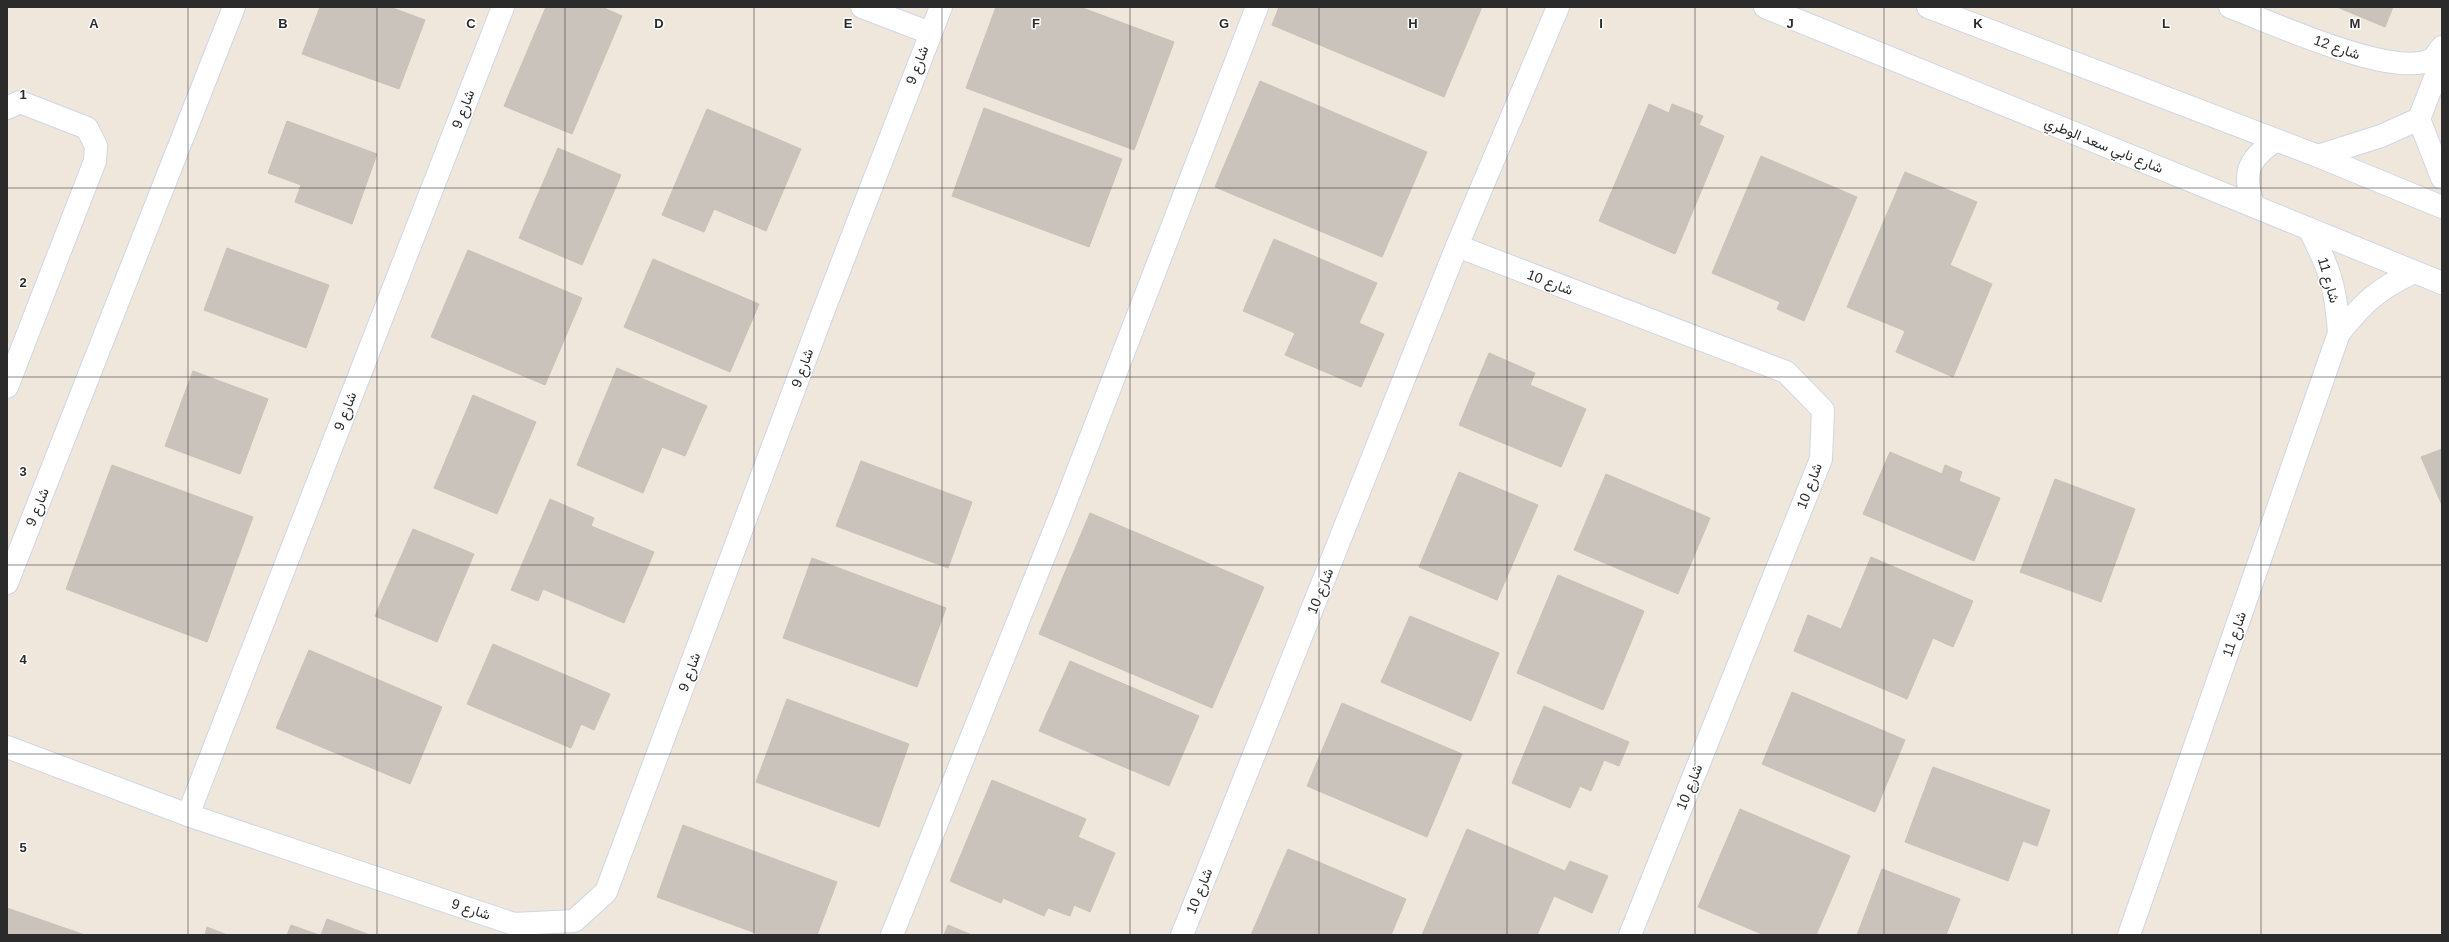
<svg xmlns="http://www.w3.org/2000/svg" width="2449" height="942" font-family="Arial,Vazirmatn,sans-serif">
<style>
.building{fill:#cac3bc;stroke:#cac2b5}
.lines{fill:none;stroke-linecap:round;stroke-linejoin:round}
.lane-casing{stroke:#d1d6e6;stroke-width:24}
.street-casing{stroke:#d1d6e6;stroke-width:24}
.secondary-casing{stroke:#d1d6e6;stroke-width:24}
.lane{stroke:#fff;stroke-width:22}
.street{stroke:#fff;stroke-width:22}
.secondary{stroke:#fff;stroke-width:22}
.grid{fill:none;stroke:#2b2b2b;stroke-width:1;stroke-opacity:0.55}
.labels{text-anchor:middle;stroke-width:3;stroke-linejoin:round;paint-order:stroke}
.street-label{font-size:14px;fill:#2b2b2b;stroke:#fff}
.grid-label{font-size:13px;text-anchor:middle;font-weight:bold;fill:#2b2b2b;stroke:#fff;stroke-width:3;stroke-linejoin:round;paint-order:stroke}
</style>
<rect width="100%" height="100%" fill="#efe6dc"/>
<g class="building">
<path d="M320 7H390L425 20 399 89 302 54Z"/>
<path d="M546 7H602L622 16 572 134 504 106Z"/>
<path d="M996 7H1080L1174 42 1134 150 966 88Z"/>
<path d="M1279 7H1482L1444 97 1272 25Z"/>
<path d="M2337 7H2393L2385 27Z"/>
<path d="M1260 81 1427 152 1382 257 1215 187Z"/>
<path d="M1649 104 1669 113 1672 104 1703 116 1699 125 1724 136 1675 254 1599 221Z"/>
<path d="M984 108 1122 159 1089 247 952 196Z"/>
<path d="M707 109 801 149 766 231 714 209 704 232 662 215Z"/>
<path d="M287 121 377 154 352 224 295 202 301 185 268 173Z"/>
<path d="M558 148 621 175 582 265 519 238Z"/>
<path d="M1761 156 1857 197 1804 321 1777 309 1780 302 1712 273Z"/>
<path d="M1905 172 1977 202 1950 265 1992 284 1953 377 1896 352 1905 331 1847 307Z"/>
<path d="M1274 239 1377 283 1359 323 1384 334 1361 387 1285 355 1295 333 1243 311Z"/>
<path d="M227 248 329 285 306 348 204 310Z"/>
<path d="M468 250 582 298 545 385 431 337Z"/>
<path d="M653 259 759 304 730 372 624 327Z"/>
<path d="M1489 353 1535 373 1530 385 1586 409 1561 467 1459 425Z"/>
<path d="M617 368 707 406 685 456 662 447 643 493 577 465Z"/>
<path d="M193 371 268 399 240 474 165 446Z"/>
<path d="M473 395 536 422 497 514 434 488Z"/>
<path d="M2442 449V505L2421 457Z"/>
<path d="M1890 452 1942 474 1945 465 1962 472 1959 481 2000 498 1974 561 1863 514Z"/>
<path d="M861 461 972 502 948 568 836 526Z"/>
<path d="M112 465 253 517 207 642 66 589Z"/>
<path d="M1459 472 1538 505 1497 600 1419 567Z"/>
<path d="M1606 474 1710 518 1678 594 1574 550Z"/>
<path d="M2055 479 2135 509 2101 602 2020 572Z"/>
<path d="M550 499 594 518 591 526 654 552 624 623 543 589 538 601 511 590Z"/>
<path d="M1090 513 1264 587 1212 708 1039 634Z"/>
<path d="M413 529 474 554 437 642 375 616Z"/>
<path d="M1871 557 1973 601 1953 647 1933 638 1907 699 1794 651 1808 615 1841 629Z"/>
<path d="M812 558 946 608 917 687 783 638Z"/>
<path d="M1558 575 1644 611 1603 710 1517 673Z"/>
<path d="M1410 616 1499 653 1471 721 1381 682Z"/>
<path d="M493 644 610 694 594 730 581 724 571 748 467 704Z"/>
<path d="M309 650 442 707 410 784 276 728Z"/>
<path d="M1070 661 1199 716 1169 786 1039 731Z"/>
<path d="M1792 692 1905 740 1875 812 1762 764Z"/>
<path d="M787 699 909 744 879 827 756 782Z"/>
<path d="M1342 703 1462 754 1427 837 1307 786Z"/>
<path d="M1544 706 1629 742 1619 766 1604 760 1591 791 1580 786 1570 808 1512 783Z"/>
<path d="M1933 767 2050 810 2037 846 2023 841 2008 881 1905 842Z"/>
<path d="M992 780 1086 819 1078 837 1115 853 1090 912 1074 905 1070 916 1048 908 1044 916 1003 898 1001 903 950 881Z"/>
<path d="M1740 809 1850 856 1816 935H1764L1698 907Z"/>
<path d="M683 825 837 882 817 935H761L657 897Z"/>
<path d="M1467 829 1565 871 1570 861 1608 876 1592 913 1554 896 1537 935H1422Z"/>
<path d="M1288 849 1406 899 1391 935H1251Z"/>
<path d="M1882 869 1960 899 1946 935H1857Z"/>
<path d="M7 908 85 935H7Z"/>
<path d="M327 919 370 935H321Z"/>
<path d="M291 925 319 935H287Z"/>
<path d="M948 925 972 935H944Z"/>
<path d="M207 927 227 935H205Z"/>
</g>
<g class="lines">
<defs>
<path id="lane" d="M7 108 20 102 87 128 96 146 95 161 7 387"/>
<g id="street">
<path d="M862 7 930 33"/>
<path d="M2230 7C2271 22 2395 80 2432 59 2436 57 2439 50 2442 47"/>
<path d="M1457 246 1786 372 1823 410 1821 459 1630 935"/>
<path d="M7 747 188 815 514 924 574 921 606 892 823 312 941 7"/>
<path d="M188 815 503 7"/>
<path d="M892 935 1063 509 1257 7"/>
<path d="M1182 935 1457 246 1558 7"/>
</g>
<g id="secondary">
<path d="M1765 7 2442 283"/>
<path d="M1928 7 2318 156 2442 207"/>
<path d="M2442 60 2419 119 2442 178"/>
<path d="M2318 156 2381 136 2419 119"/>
<path d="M2254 206C2242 174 2247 160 2275 141"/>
<path d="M2309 229C2330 269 2336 288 2339 333"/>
<path d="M7 583 234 7"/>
<path d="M2129 935 2339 333C2364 302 2378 289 2414 272"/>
</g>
</defs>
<use href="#lane" class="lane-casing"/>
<use href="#street" class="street-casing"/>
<use href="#secondary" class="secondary-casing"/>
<use href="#lane" class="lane"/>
<use href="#street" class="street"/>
<use href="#secondary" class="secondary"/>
</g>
<path class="grid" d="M188 7V935M377 7V935M565 7V935M754 7V935M942 7V935M1130 7V935M1319 7V935M1507 7V935M1695 7V935M1884 7V935M2072 7V935M2261 7V935M7 188H2442M7 377H2442M7 565H2442M7 754H2442"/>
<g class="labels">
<g class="street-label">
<text transform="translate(2337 47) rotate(19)" y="5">شارع 12</text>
<text transform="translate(917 65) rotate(-69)" y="5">شارع 9</text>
<text transform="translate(463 109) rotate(-69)" y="5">شارع 9</text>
<text transform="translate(2104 145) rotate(22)" y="5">شارع نابي سعد الوطري</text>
<text transform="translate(2329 280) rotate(74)" y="5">شارع 11</text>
<text transform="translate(1550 282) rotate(21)" y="5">شارع 10</text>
<text transform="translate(802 368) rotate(-70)" y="5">شارع 9</text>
<text transform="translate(345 411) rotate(-69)" y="5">شارع 9</text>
<text transform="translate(1809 486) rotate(-69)" y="5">شارع 10</text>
<text transform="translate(37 507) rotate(-68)" y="5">شارع 9</text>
<text transform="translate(1320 591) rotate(-68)" y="5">شارع 10</text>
<text transform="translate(2234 634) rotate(-71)" y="5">شارع 11</text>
<text transform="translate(689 672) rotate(-70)" y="5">شارع 9</text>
<text transform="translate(1689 787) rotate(-68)" y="5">شارع 10</text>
<text transform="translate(1199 891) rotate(-68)" y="5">شارع 10</text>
<text transform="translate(471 909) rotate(18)" y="5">شارع 9</text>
</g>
</g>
<g class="grid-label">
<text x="94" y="28">A</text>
<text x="283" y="28">B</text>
<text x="471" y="28">C</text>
<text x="659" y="28">D</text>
<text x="848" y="28">E</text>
<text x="1036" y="28">F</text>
<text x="1224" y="28">G</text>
<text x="1413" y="28">H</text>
<text x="1601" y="28">I</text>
<text x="1790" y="28">J</text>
<text x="1978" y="28">K</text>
<text x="2166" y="28">L</text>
<text x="2355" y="28">M</text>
<text x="23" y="99">1</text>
<text x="23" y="287">2</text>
<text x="23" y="476">3</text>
<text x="23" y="664">4</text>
<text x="23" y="852">5</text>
</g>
<rect width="2449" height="942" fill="none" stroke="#2b2b2b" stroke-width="16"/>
</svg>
